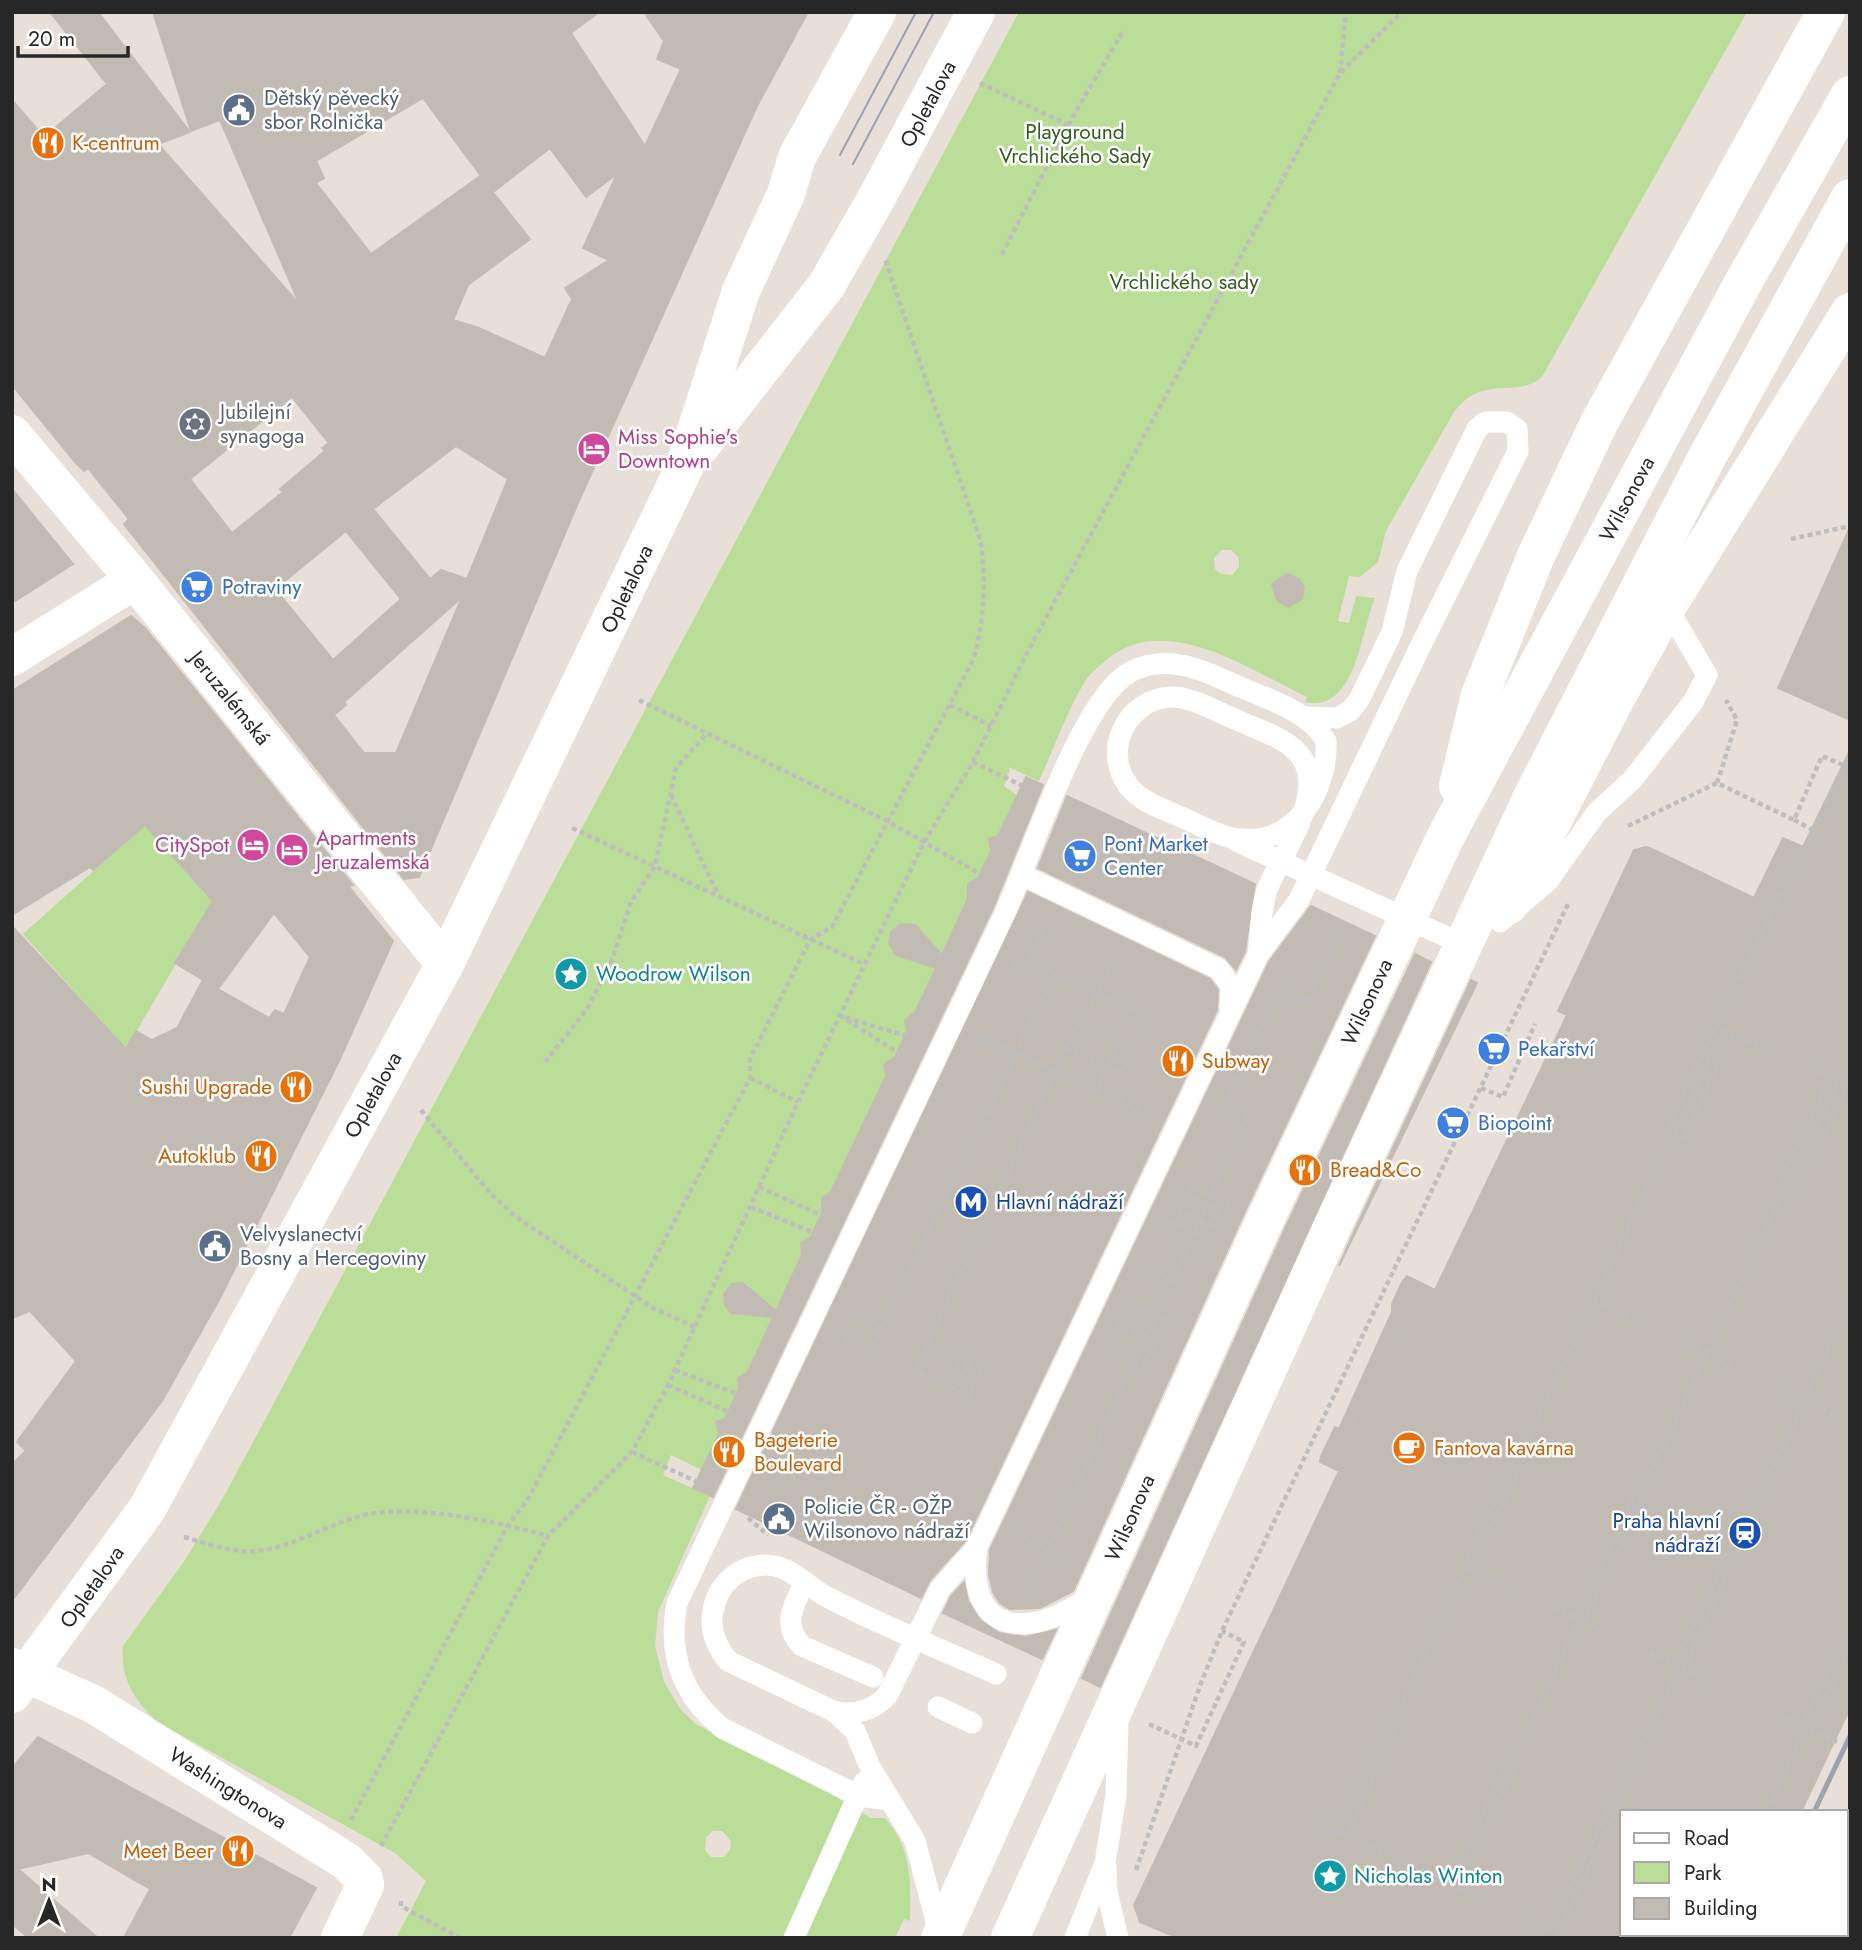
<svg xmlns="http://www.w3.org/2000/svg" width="1862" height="1950" font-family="Jost,sans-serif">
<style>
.green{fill:#bade97;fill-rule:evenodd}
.building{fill:#c1bbb4;stroke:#c4bbb3;stroke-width:2;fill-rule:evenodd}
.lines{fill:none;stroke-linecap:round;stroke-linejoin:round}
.path{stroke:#bebebe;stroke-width:4.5;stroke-dasharray:5 3.5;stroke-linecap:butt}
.lane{stroke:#fff;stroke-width:21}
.street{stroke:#fff;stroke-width:38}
.secondary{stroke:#fff;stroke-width:38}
.tram{stroke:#9ca2b0;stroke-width:2}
.rail{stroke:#9ca2b0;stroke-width:5}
.labels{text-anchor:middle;stroke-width:5;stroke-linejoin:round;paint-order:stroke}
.service-label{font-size:21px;fill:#4e5e75;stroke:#fff;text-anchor:start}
.street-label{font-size:21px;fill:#272727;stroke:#fff}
.park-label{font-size:21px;fill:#345e1c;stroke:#fff}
.food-label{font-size:21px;fill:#c56008;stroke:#fff;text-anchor:start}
.worship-label{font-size:21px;fill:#5b616d;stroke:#fff;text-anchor:start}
.hotel-label{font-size:21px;fill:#b23c85;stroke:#fff;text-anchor:start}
.shop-label{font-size:21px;fill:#366cbe;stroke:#fff;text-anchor:start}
.culture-label{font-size:21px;fill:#0d838f;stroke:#fff;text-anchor:start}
.transit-label{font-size:21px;fill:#164399;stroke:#fff;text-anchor:start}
</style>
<rect width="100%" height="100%" fill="#e9dfd9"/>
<g class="green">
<path d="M1019 12H1747L1542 377C1518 399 1483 373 1454 412L1386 531 1378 562 1360 577 1349 576 1338 621 1349 623 1356 596 1375 598C1361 630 1356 714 1305 702L1307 697C1250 670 1164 609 1105 661 1099 667 1090 673 1086 680 1067 711 1054 748 1039 781L1008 767 1010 770 1004 786 1017 795 997 838 990 840 992 848 893 1062 885 1064 888 1072 811 1237 801 1244 804 1251 746 1375 739 1379 742 1386 702 1470 671 1455 663 1475 710 1496 658 1612 655 1646 664 1682 681 1710 696 1724 798 1777 804 1778 871 1818H885C912 1849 911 1882 910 1921L904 1919 895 1938H396L426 1881 395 1853 159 1723C135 1702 120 1679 123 1646L185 1560 223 1498ZM1222 550H1231L1239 558V567L1232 575 1221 574 1215 569 1214 558ZM1290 575 1299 580 1303 588 1287 605 1278 600 1274 591 1278 580ZM901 924 912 925 898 956 891 948 889 937ZM738 1283 748 1285 755 1296 729 1311C721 1300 723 1286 738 1283ZM713 1831H722L731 1841 730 1850 724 1857H711L705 1850 706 1837Z"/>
<path d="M145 825 213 901 126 1049 23 934Z"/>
</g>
<g class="building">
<path d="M50 12H98L190 132 158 144 300 305 220 120 191 131 153 12H599L571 33 645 146 681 69 657 59 664 41 644 12H808L757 106 687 261 578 503 419 877 404 879 124 524 129 519 88 468 84 471 75 462 12 385V100L44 137 107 84ZM423 98 493 192 550 148 586 197 617 174 583 248 609 260 565 288 572 299 545 358 479 328 453 320 468 285 530 239 480 176 371 254 316 183 324 178 316 161ZM292 397 329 443 322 448 325 451 280 489 283 492 232 533 190 479ZM456 446 508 479 467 579 441 570 430 579 373 509ZM346 531 401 599 333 660 275 589ZM462 597 396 753H364L334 715 346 705 344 702Z"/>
<path d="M12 489 73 564 12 603Z"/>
<path d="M1850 527V720L1778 688Z"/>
<path d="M1287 574 1299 579 1304 588 1302 599 1289 607 1277 600 1272 584Z"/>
<path d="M131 616 145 628 353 885 348 886 393 941 339 1061 220 1298 162 1401 12 1601V1464L26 1451 17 1442 76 1361 30 1311 12 1318V926L126 1049 136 1031 152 1040 177 1028 203 980 175 963 213 901 145 825 93 870 90 867 12 915V691ZM274 913 310 957 284 1014 275 1010 269 1018 218 989Z"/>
<path d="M1850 750V1708L1801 1812H1622V1938H1178L1140 1922 1134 1905 1339 1471 1320 1462 1321 1456 1335 1427 1339 1429 1392 1312V1304L1402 1282 1407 1276 1435 1290 1567 1015 1558 1011 1634 850 1646 847 1652 849 1754 898 1783 838 1803 847Z"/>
<path d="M1026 777 1043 785 993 908 713 1497 693 1488 719 1434 716 1422 725 1419 739 1389 738 1378 748 1372 773 1317 731 1313 725 1305 724 1294 732 1284 743 1283 776 1311 802 1255 801 1243 811 1237 822 1213V1198L831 1192 886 1076 884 1065 895 1057 907 1031 905 1020 916 1011 936 968 896 955 889 943 891 932 901 924 915 925 942 955 968 899V884L978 878 991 851 989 839 998 836Z"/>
<path d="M1067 796 1255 884 1245 951 1236 970 1225 957 1038 868Z"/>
<path d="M1028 892 1210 979 1218 990 1217 1010 966 1540 930 1580 921 1598 736 1509Z"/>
<path d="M1311 906 1375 936 1245 1211 1073 1591 1040 1608 1010 1609 1000 1603 993 1592 989 1575 990 1550 1269 962Z"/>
<path d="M1415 954 1431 962 1100 1687 1082 1678 1285 1229Z"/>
<path d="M1471 980 1477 983 1339 1266 1354 1232Z"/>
<path d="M964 1582 968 1601 980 1620 999 1633 1025 1637 1056 1630 1042 1659 943 1613 951 1596Z"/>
<path d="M38 1737 316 1888 289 1938H124L150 1889 88 1853 18 1869 98 1938H29L12 1924V1768Z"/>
</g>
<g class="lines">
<g class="path">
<path d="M1340 73 1346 12"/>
<path d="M980 83 1068 125 1001 256"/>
<path d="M1068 125 1122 33"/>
<path d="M1791 539 1850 526"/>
<path d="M639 700 887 821 980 874"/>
<path d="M950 705 991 726"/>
<path d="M973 762 1025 787"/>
<path d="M1717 783 1737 720 1726 700"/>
<path d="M671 795 718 895"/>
<path d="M1794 820 1813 830"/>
<path d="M1628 826 1717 783 1794 820 1822 756 1850 768"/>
<path d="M572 828 864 964"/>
<path d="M1161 850 1165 841"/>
<path d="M1119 853 1127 855"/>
<path d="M1115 863 1127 834"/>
<path d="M1043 932 1029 962 1147 1016 1121 1073 1066 1048"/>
<path d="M921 948 947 959"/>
<path d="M1716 1026 1850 755"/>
<path d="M979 1035 1096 1091 1118 1043 1079 1025"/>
<path d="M976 1040 1013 1059"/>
<path d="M901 1055 841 1016 910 1037"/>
<path d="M545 1062 587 1009 612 960 631 902 655 866 676 768 707 733"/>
<path d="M1809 1068 1849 1087"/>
<path d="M750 1078 798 1102"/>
<path d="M1481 1088 1503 1097 1535 1024"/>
<path d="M1096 1091 1141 1111"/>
<path d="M421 1110 490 1193 516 1217 653 1308 695 1327"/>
<path d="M1673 1133 1684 1138 1733 1034"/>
<path d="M1675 1133 1724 1029"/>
<path d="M1188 1185 1230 1205"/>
<path d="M1786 1185 1798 1190 1847 1086"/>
<path d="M1788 1186 1837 1081"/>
<path d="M759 1187 825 1217"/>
<path d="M1178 1191 1218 1209 1205 1236"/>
<path d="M751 1207 817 1234"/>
<path d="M1170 1207 1220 1230"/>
<path d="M1163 1218 1214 1240"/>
<path d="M1166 1232 1208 1251"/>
<path d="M1142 1266 1176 1281"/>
<path d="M1593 1301 1638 1322"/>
<path d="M1132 1304 1175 1323"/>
<path d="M753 1307 777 1318"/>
<path d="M847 1311 882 1326"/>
<path d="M1116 1324 1138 1334"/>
<path d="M1393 1332 1400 1334"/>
<path d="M836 1334 871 1349 1051 982 1011 963"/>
<path d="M1105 1340 1147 1360 1160 1331 1118 1312"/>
<path d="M1680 1342 1733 1367"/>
<path d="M925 1347 980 1373 962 1412"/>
<path d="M974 1351 956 1389 915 1371 1066 1048 1113 964"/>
<path d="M1110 1352 1152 1371"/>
<path d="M675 1370 737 1394"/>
<path d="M668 1385 729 1412"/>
<path d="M1776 1388 1836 1416"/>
<path d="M1352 1418 1358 1420"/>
<path d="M1525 1446 1673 1133 1667 1130 1716 1026 1765 1050"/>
<path d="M632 1452 702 1484"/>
<path d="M1639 1498 1786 1185 1780 1182 1830 1077"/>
<path d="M748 1518 768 1535"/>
<path d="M1014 1533 1064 1557"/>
<path d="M184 1537C208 1544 232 1553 257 1551 299 1547 338 1515 385 1512 438 1509 497 1522 548 1536"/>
<path d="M1737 1544 1850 1304"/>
<path d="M1472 1569 1529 1448"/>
<path d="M1511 1588 1464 1566 1520 1444"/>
<path d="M1028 1593 1248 1115 1225 1105 1278 989 1308 1002 1340 934"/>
<path d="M1554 1608 1575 1618"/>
<path d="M1575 1618 1634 1496"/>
<path d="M1583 1622 1606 1633"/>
<path d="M1584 1622 1642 1500"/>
<path d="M1650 1653 1674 1664"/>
<path d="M1674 1665 1733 1542"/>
<path d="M1682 1668 1710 1682"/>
<path d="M1684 1669 1741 1545"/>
<path d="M1403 1702 1467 1567"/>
<path d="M1778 1714 1802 1726"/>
<path d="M1149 1724 1196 1746 1244 1642 1222 1631"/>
<path d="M1802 1726 1850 1624"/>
<path d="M1810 1730 1837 1742"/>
<path d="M1811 1730 1850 1645"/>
<path d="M1516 1755 1579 1620"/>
<path d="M1616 1801 1679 1667"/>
<path d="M1766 1812 1805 1728"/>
<path d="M351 1820 508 1525 527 1501 750 1078V1059L810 940 832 927 974 658C984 618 987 580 980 539L885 259"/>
<path d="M1316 1822 1385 1853"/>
<path d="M1337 1832 1400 1701"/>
<path d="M1346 1836 1407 1704"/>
<path d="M381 1846 548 1536 632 1452 668 1385 798 1102 924 842 973 762 1028 651 1340 73 1402 12"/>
<path d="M1136 1870 1201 1683 1222 1631 1568 904"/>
<path d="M1428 1874 1481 1898"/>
<path d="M1450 1884 1512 1753"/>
<path d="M1458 1888 1519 1757"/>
<path d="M401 1901V1906L460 1938"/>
<path d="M1846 1904 1850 1895"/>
<path d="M1524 1917 1568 1938"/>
<path d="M1551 1929 1612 1800"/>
<path d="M1558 1933 1620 1803"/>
<path d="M1701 1938 1703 1934"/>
<path d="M1711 1938 1713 1934"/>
<path d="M1831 1938 1832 1934"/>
</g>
<g class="lane">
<path d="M1236 841 1458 942 1464 928"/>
<path d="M1022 875 1219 969 1231 986 1230 1008"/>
<path d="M1500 922 1548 881 1597 812 1632 780 1693 702 1707 675 1667 607"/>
<path d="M805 1582C794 1604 781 1625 802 1646L873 1677"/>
<path d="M1087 1598C1028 1641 965 1634 977 1547L1258 955 1299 900 1420 647 1518 451 1517 429 1507 422H1485L1477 429 1407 571 1392 632 1359 700 1350 711 1337 718 1307 717"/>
<path d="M938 1707 972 1723"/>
<path d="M835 1712C856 1715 872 1711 887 1696L940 1589 977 1547"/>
<path d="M889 1800 859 1796 722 1728C682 1695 667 1654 677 1603L1005 913C1030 859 1082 695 1132 671 1167 654 1201 669 1233 684 1266 699 1307 709 1326 741 1328 790 1296 845 1240 839 1219 837 1200 825 1181 817 1166 810 1146 804 1134 792 1098 757 1125 696 1174 697 1195 698 1219 713 1239 721 1257 729 1280 736 1295 750 1333 785 1283 851 1268 887 1260 908 1261 933 1258 955"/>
<path d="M1106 1868 1107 1892 1118 1938"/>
<path d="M940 1936 915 1841 870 1767 855 1731 835 1712 728 1661C717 1647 709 1629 713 1611 717 1586 737 1566 764 1565 790 1564 807 1587 829 1598 883 1626 940 1649 996 1674"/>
<path d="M794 1938 864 1782"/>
<path d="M1075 1938 1105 1863 1116 1795 1118 1719"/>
</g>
<g class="street">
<path d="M12 434 135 580 445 964"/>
<path d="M700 447 826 286 876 199 976 12"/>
<path d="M12 657 135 580"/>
<path d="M12 1667 93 1704 346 1861 364 1879 365 1885 340 1938"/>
<path d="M12 1694 147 1509 445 964 684 468 741 291 786 194 797 157 877 12"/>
</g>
<g class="secondary">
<path d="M1458 786 1480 695 1535 558 1599 423 1826 12"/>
<path d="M1509 905 1616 698 1667 607 1850 312"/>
<path d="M940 1938 1265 1220 1446 836 1744 281 1850 95"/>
<path d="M1010 1938 1334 1223 1533 795 1706 459 1850 198"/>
</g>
<g class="tram">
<path d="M840 155 916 12"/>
<path d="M853 164 934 12"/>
</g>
<g class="rail">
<path d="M1814 1812 1850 1736"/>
<path d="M1754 1938 1756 1934"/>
</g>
</g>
<defs>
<symbol id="civic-disc" viewBox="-11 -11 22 22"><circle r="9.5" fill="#5c6f8a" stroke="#fff"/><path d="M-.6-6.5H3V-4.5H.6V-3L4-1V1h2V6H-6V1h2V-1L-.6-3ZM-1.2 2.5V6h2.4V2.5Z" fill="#fff"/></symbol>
<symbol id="restaurant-disc" viewBox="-11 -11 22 22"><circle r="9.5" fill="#e8710a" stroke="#fff"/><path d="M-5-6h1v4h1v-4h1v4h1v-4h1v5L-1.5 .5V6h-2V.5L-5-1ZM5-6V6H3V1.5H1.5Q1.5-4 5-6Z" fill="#fff"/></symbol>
<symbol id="synagogue-disc" viewBox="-11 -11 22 22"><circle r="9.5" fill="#6b7280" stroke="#fff"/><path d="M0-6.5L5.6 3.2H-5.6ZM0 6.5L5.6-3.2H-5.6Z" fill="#fff"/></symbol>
<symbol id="hotel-disc" viewBox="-11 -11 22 22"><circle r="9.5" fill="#d1479c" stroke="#fff"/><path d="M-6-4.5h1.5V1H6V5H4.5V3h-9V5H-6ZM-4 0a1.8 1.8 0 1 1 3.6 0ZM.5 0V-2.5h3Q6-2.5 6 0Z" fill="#fff"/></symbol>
<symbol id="supermarket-disc" viewBox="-11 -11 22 22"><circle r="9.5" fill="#3f7fe0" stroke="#fff"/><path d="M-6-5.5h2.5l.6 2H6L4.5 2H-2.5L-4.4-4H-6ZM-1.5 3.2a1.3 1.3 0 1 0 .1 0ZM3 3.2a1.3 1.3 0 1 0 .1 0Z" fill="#fff"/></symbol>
<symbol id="sight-disc" viewBox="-11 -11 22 22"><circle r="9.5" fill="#0f9aa8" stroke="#fff"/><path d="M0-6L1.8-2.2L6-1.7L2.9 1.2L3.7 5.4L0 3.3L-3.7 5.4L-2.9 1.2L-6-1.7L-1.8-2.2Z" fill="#fff"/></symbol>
<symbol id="metro-disc" viewBox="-11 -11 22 22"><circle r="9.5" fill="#1a4fb4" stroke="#fff"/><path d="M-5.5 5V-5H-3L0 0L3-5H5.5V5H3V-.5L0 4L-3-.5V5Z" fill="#fff"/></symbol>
<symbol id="cafe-disc" viewBox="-11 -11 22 22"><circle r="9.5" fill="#e8710a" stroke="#fff"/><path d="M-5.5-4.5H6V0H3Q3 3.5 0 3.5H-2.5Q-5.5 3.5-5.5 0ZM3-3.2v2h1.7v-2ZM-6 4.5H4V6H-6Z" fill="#fff"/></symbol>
<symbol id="station-disc" viewBox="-11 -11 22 22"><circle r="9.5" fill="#1a4fb4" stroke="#fff"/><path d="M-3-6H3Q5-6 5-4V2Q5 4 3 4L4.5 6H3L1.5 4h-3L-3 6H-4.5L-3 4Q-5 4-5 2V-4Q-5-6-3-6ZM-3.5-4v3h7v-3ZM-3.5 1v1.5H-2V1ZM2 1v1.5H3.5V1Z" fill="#fff"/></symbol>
</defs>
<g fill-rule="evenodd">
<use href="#civic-disc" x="220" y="91" width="38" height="38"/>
<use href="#restaurant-disc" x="29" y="124" width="38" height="38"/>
<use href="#synagogue-disc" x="176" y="405" width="38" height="38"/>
<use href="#hotel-disc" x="575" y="430" width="38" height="38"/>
<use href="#supermarket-disc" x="178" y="568" width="38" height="38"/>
<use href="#hotel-disc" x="234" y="826" width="38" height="38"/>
<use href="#hotel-disc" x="273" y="831" width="38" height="38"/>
<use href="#supermarket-disc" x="1061" y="837" width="38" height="38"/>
<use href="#sight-disc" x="552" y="955" width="38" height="38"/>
<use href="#supermarket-disc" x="1475" y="1030" width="38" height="38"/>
<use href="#restaurant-disc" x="1159" y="1042" width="38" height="38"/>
<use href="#restaurant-disc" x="277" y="1068" width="38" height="38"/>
<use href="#supermarket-disc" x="1434" y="1104" width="38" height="38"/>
<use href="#restaurant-disc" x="242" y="1137" width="38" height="38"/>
<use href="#restaurant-disc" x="1286" y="1151" width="38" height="38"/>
<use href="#metro-disc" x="952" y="1183" width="38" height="38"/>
<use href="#civic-disc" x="196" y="1227" width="38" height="38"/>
<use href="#cafe-disc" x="1390" y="1429" width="38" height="38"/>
<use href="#restaurant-disc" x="710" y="1433" width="38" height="38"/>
<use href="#civic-disc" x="760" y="1500" width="38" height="38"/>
<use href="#station-disc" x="1726" y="1514" width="38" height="38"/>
<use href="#restaurant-disc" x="219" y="1832" width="38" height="38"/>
<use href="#sight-disc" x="1311" y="1857" width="38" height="38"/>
</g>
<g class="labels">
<g class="service-label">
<text x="264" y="105">Dětský pěvecký<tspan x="264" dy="24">sbor Rolnička</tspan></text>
<text x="240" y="1241">Velvyslanectví<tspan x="240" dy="24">Bosny a Hercegoviny</tspan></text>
<text x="804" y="1514">Policie ČR - OŽP<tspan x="804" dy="24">Wilsonovo nádraží</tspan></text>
</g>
<g class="street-label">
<text transform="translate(928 104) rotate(-62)" y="7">Opletalova</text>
<text transform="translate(1627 499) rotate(-62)" y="7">Wilsonova</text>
<text transform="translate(627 589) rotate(-65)" y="7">Opletalova</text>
<text transform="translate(230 698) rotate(51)" y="7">Jeruzalémská</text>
<text transform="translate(1367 1002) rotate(-65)" y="7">Wilsonova</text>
<text transform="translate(373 1095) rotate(-61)" y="7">Opletalova</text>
<text transform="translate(1130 1518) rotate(-66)" y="7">Wilsonova</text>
<text transform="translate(92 1587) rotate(-55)" y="7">Opletalova</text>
<text transform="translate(228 1788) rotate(32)" y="7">Washingtonova</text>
</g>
<g class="park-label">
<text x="1075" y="139">Playground<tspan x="1075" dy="24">Vrchlického Sady</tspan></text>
<text x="1184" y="289">Vrchlického sady</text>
</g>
<g class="food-label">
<text x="72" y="150">K-centrum</text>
<text x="1202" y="1068">Subway</text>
<text x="272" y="1094" text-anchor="end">Sushi Upgrade</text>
<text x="236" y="1163" text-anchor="end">Autoklub</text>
<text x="1330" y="1177">Bread&amp;Co</text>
<text x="754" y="1447">Bageterie<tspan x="754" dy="24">Boulevard</tspan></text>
<text x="1434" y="1455">Fantova kavárna</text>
<text x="214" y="1858" text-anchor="end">Meet Beer</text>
</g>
<g class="worship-label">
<text x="220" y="419">Jubilejní<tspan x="220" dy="24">synagoga</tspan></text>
</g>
<g class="hotel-label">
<text x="618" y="444">Miss Sophie's<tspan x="618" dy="24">Downtown</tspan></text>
<text x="316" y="845">Apartments<tspan x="316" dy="24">Jeruzalemská</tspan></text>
<text x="229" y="852" text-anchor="end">CitySpot</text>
</g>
<g class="shop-label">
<text x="222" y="594">Potraviny</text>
<text x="1104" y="851">Pont Market<tspan x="1104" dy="24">Center</tspan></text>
<text x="1518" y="1056">Pekařství</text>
<text x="1478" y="1130">Biopoint</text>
</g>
<g class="culture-label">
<text x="596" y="981">Woodrow Wilson</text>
<text x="1354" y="1883">Nicholas Winton</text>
</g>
<g class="transit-label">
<text x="996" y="1209">Hlavní nádraží</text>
<text x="1720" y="1528" text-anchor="end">Praha hlavní<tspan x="1720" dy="24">nádraží</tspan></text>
</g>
</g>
<rect width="1862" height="1950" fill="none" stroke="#272727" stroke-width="28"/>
<rect x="1620" y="1810" width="228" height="126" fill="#ffffff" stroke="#a9a9a9" stroke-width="2"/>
<rect x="1634" y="1833" width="35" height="10" fill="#ffffff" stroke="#a9a9a9" stroke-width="2"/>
<text x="1684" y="1845" font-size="21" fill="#272727">Road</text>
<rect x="1634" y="1862" width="35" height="21" fill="#bade97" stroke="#a9a9a9" stroke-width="2"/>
<text x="1684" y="1880" font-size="21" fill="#272727">Park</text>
<rect x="1634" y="1898" width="35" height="21" fill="#c1bbb4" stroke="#a9a9a9" stroke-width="2"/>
<text x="1684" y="1915" font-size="21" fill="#272727">Building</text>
<g transform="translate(49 1901)" stroke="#ffffff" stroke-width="5" paint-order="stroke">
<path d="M0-5L12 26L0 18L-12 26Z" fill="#272727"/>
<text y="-10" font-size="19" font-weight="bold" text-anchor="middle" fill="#272727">N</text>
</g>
<path d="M18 46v10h110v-10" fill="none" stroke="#272727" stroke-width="3.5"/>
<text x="28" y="46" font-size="21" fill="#272727" stroke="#ffffff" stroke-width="5" paint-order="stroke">20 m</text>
</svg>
